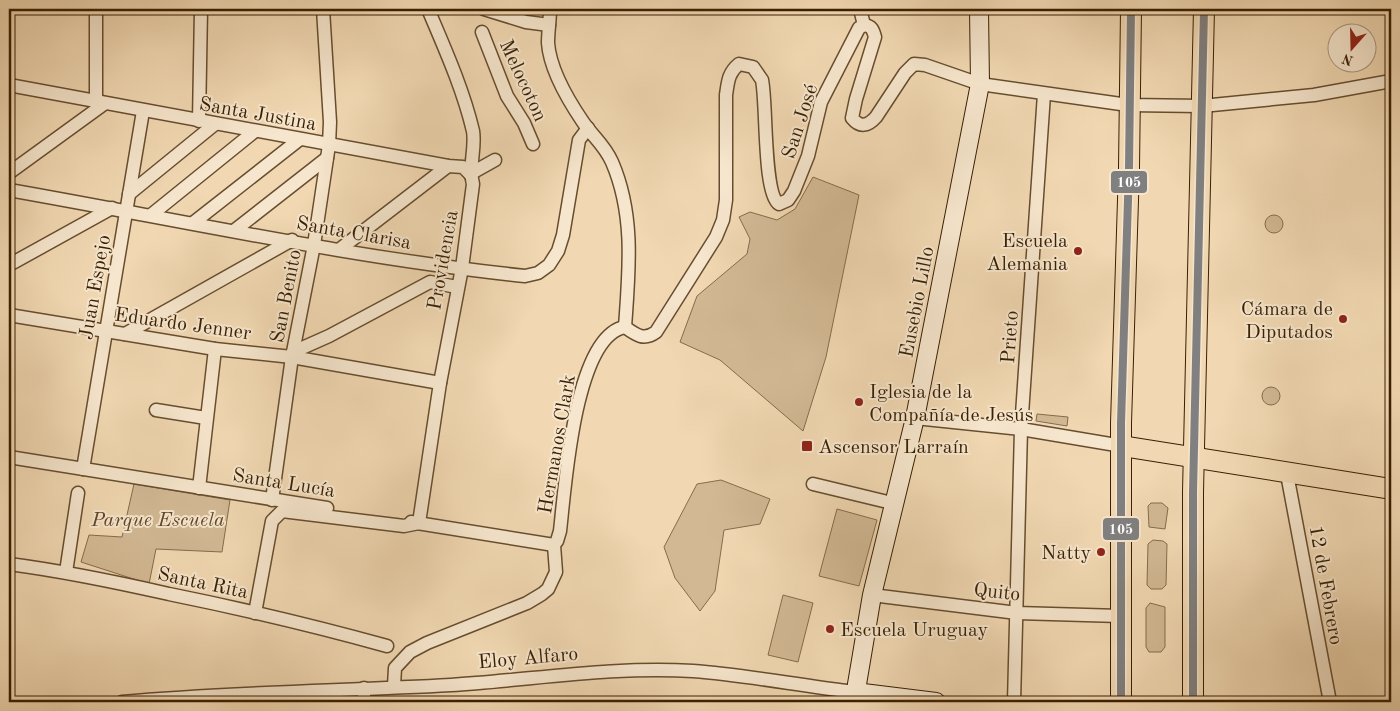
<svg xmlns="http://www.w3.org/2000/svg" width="1400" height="711" font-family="'Old Standard TT',serif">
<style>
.green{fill:#d2b994;stroke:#866c4c}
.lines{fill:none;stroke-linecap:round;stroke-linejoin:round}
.street-casing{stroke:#674d2f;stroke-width:15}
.secondary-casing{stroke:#391f03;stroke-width:20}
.primary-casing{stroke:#391f03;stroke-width:22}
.street{stroke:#f6e6cd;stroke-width:12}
.secondary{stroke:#f6e6cd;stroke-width:18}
.primary{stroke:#f1d8b2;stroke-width:20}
.bus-1-casing{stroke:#f6e6cd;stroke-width:11}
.bus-1{stroke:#808080;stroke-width:8}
.poi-dot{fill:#8f2418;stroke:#f6e6cd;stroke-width:2}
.labels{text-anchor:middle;stroke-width:4;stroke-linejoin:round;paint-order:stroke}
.street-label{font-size:20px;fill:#391f03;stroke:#f6e6cd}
.poi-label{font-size:20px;fill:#391f03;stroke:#f6e6cd;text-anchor:end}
.park-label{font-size:20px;font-style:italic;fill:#5f4627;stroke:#f6e6cd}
.line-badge{stroke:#f6e6cd;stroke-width:2}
.badge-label{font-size:14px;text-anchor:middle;font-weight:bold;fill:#fff}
</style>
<rect width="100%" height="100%" fill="#f1d8b2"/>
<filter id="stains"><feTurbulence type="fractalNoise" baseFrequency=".004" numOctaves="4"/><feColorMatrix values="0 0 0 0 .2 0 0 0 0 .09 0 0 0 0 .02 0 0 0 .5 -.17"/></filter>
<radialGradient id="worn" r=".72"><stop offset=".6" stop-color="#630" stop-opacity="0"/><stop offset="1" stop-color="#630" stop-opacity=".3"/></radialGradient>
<g class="green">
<path d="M813 177 859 195 826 357 803 431 720 360 680 342 697 296 747 254 750 239 739 217 750 212 777 220 795 209Z"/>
<circle cx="1274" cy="224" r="9"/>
<circle cx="1271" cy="396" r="9"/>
<path d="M1037 414 1068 417 1067 426 1036 421Z"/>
<path d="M721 480 770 499 760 524 724 530 715 591 700 611 675 578 664 547 697 484Z"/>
<path d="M134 484 230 500 222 552 156 549 149 584 81 562 89 535 122 537Z"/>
<path d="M1151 503H1162L1168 508 1165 529 1149 527 1148 506Z"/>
<path d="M837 509 877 520 859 586 819 576Z"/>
<path d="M1153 540 1163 541 1167 544 1166 585 1162 589H1151L1147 585 1148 544Z"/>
<path d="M783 595 813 603 798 662 768 655Z"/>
<path d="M1150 603 1165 607V647L1161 652H1149L1146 647V608Z"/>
</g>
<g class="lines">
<defs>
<g id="street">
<path d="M484 9 526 22 549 25"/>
<path d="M550 9C550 20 548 32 548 43 550 70 568 100 583 122 593 137 604 144 612 162 635 215 629 271 625 327"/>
<path d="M860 9 864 25"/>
<path d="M482 32 507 96 524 123 533 144"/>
<path d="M9 85 448 166 463 167 470 174"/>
<path d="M96 103V9"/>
<path d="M199 121 201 9"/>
<path d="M9 173 104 104"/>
<path d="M470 174 495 160"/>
<path d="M9 190C180 220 352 258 525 276L538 273 549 265 558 251 563 235 579 140 588 128"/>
<path d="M129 194 215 124"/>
<path d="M151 215 255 131"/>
<path d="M193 223 300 139"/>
<path d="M235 230 327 158"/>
<path d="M340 249 448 166"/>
<path d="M9 265 112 208"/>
<path d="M9 315 215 349 292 357 440 383"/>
<path d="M625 327C636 335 644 341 656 332L716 237 723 220 726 200V95C728 82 728 73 739 64L753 67 762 80C767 103 763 194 779 204L788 200 794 191 808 156 821 102 859 28 864 25C872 26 873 30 875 37L856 99 852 118C860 128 868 126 876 117L905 73 914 64 925 65 980 84 1128 105 1202 106 1314 95 1391 81"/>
<path d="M125 334 292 240"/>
<path d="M293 352 329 336 430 282 457 287"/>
<path d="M156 410 206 418"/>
<path d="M915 418 1021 429 1122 446"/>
<path d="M9 457 327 508"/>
<path d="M83 469 143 111"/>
<path d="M1287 474 1330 702"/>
<path d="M813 484 896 504"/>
<path d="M199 488 215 349"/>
<path d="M272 500 292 357 314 245 329 145 330 122 323 9"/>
<path d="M411 522 554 545"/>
<path d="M9 564C63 571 116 582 169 594 243 609 315 626 387 646"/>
<path d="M66 572 78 493"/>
<path d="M872 595 1017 613 1120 616"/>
<path d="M255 613 272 521 282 511 404 526 419 523 440 383 462 268 473 184C468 167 476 149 473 131 463 89 445 49 428 9"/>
<path d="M394 686 395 668 410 652 427 643 527 603 542 594 548 589 556 572 554 545 557 541 560 531C565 489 574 336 625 327"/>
<path d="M364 688V702"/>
<path d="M122 702C232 692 342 691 451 685 532 680 612 666 693 671 747 675 801 686 855 692"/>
<path d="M1014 702 1021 429 1044 94"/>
</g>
<g id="secondary">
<path d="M855 692 936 702"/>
<path d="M854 702 872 595 915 418 980 84 979 9"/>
</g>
<g id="primary">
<path d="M1122 446 1391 489"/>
<path d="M1121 702V423L1129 168 1131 9"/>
<path d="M1193 702V492L1204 9"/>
</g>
</defs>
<use href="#street" class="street-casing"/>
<use href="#secondary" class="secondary-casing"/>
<use href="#primary" class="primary-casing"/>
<use href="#street" class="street"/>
<use href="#secondary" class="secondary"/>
<use href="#primary" class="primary"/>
<defs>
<g id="bus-1">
<path d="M1121 702V423L1129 168 1131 9"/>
<path d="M1193 702V492L1204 9"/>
</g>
</defs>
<use href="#bus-1" class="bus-1-casing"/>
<use href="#bus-1" class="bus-1"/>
</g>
<g class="poi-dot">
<circle cx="1078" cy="251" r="5"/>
<circle cx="1343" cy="319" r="5"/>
<circle cx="859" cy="402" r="5"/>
<rect x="801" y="440" width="12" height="12" rx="2.5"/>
<circle cx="1101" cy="552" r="5"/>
<circle cx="830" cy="629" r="5"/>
</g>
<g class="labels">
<g class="street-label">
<text transform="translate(524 80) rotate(65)" y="7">Melocoton</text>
<text transform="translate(258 113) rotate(10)" y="7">Santa Justina</text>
<text transform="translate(799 121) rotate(-72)" y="7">San José</text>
<text transform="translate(354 232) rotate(10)" y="7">Santa Clarisa</text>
<text transform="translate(442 260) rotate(-80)" y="7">Providencia</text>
<text transform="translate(94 287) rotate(-80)" y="7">Juan Espejo</text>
<text transform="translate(285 296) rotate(-79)" y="7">San Benito</text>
<text transform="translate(916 302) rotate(-79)" y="7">Eusebio Lillo</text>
<text transform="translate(183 323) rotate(8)" y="7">Eduardo Jenner</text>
<text transform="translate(1009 337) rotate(-86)" y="7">Prieto</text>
<text transform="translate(556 444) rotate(-80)" y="7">Hermanos Clark</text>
<text transform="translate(284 482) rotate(9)" y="7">Santa Lucía</text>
<text transform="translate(203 582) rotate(12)" y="7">Santa Rita</text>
<text transform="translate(1327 585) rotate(80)" y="7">12 de Febrero</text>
<text transform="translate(997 591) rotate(6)" y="7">Quito</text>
<text transform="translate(528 657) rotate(-5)" y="7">Eloy Alfaro</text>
</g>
<g class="poi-label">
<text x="1068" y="247">Escuela<tspan x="1068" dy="23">Alemania</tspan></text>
<text x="1333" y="315">Cámara de<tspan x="1333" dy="23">Diputados</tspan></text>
<text x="869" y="398" text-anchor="start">Iglesia de la<tspan x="869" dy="23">Compañía de Jesús</tspan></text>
<text x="818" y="453" text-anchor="start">Ascensor Larraín</text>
<text x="1091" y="559">Natty</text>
<text x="840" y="636" text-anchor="start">Escuela Uruguay</text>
</g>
<g class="park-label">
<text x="158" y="526">Parque Escuela</text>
</g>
</g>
<g class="line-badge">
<rect x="1110" y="170" width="38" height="24" rx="5" fill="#808080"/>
<rect x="1102" y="517" width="38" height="24" rx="5" fill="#808080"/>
</g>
<g class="badge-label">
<text x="1129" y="187">105</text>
<text x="1121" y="534">105</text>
</g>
<rect width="1400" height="711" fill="none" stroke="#f1d8b2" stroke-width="30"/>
<rect x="10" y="10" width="1380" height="691" fill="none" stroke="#391f03" stroke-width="2.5"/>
<rect x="15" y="15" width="1370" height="681" fill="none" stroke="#391f03"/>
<g transform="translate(1352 48) rotate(200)"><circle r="24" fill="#f6e6cd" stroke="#aa967c"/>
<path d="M0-4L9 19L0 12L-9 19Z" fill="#8f2418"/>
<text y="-8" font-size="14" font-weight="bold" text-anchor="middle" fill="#391f03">N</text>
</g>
<rect width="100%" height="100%" filter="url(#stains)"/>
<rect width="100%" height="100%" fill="url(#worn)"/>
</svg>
